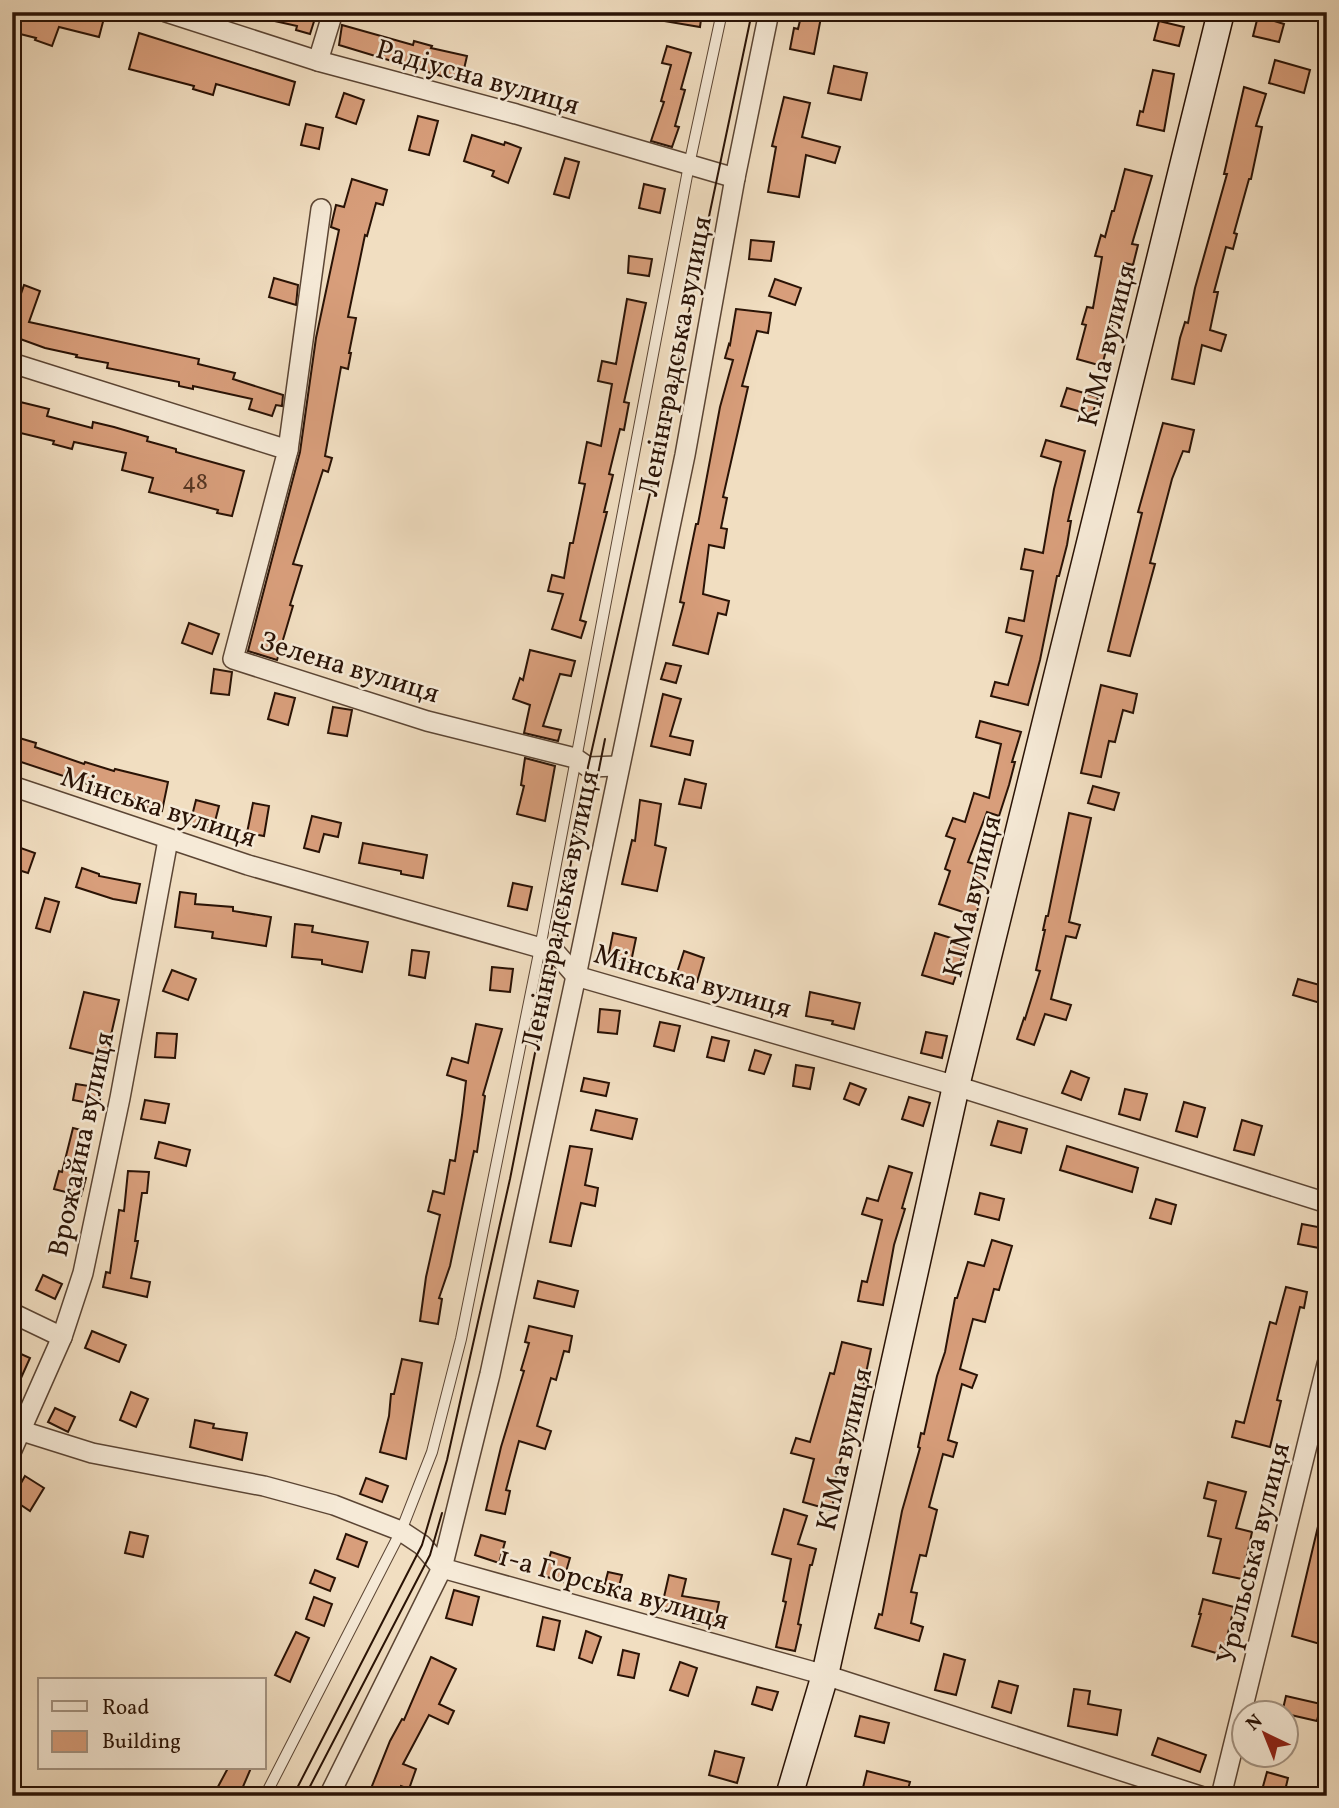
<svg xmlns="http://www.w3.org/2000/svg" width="1339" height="1808" font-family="Vollkorn,serif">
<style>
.building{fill:#d89e7b;stroke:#291205;stroke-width:2}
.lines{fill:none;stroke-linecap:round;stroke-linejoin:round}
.lane-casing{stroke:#5b4534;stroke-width:12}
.street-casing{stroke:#5b4534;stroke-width:22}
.secondary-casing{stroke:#291205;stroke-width:29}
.lane{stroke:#f6ead7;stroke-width:10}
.street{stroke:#f6ead7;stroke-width:19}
.secondary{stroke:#f6ead7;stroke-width:26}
.tram{stroke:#291205;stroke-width:2}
.labels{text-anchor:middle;stroke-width:5;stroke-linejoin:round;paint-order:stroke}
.number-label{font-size:24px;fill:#553522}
.street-label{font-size:28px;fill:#291205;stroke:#f6ead7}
</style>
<rect width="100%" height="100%" fill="#f1dec1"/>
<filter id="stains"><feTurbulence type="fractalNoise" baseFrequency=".00286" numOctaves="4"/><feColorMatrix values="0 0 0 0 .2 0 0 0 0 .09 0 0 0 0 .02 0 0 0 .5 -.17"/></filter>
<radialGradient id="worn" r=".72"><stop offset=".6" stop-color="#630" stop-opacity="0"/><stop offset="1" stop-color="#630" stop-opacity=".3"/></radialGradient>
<g class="building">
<path d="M12 12H83L104 18 99 37 59 27 52 46 35 40 36 38 12 32Z"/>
<path d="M262 12H317L310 34 296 30 297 26 261 18Z"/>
<path d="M659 12H702L700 27 658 20Z"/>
<path d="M802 12H822L814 54 790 49 794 28 798 29Z"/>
<path d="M1258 16 1284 24 1279 42 1253 36Z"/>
<path d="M1159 21 1184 27 1179 46 1154 40Z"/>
<path d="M342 25 413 45 414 41 432 46 431 48 467 56 461 82 339 45Z"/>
<path d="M139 33 295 82 289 105 216 84 213 95 193 89 194 86 129 69Z"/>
<path d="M667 46 691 53 681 89 685 90 675 126 679 127 672 147 651 141 664 102 661 101 671 65 662 63Z"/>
<path d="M1275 60 1310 70 1304 93 1269 83Z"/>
<path d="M834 66 867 73 861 100 828 93Z"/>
<path d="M1153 70 1174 74 1164 131 1137 125 1140 111 1143 112Z"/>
<path d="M1244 87 1266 94 1256 126 1262 127 1251 179H1249L1234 233 1237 234 1233 249 1226 247 1214 292H1218L1210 330 1226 335 1221 351 1202 345 1194 384 1172 379 1180 338 1185 322 1188 323 1195 288 1227 174H1224Z"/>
<path d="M344 93 364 100 356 124 336 117Z"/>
<path d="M784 97 810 103 802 137 840 147 835 163 806 155 799 197 768 192 776 147 772 146Z"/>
<path d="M418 116 438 121 429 155 409 150Z"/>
<path d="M306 124 323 128 319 149 301 145Z"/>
<path d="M472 135 504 145 505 142 521 148 508 183 492 176 494 171 464 161Z"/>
<path d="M565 158 579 162 569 198 554 194Z"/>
<path d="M1125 169 1152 176 1132 244 1138 245 1133 265 1125 263 1117 307 1102 366 1077 359 1086 325 1082 324 1087 307 1093 308 1102 257 1095 256 1101 235 1105 237 1112 211H1114Z"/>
<path d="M352 179 387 190 383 205 376 203 367 236 365 235 348 317 356 318 349 353H351L348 369 341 367 325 456 332 458 328 472 323 470 293 564 302 566 290 605 293 606 277 660 248 651 300 452 316 338 339 230 331 227 332 222 336 205 344 207Z"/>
<path d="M644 184 665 189 660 213 639 208Z"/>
<path d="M751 240 774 242 771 261 749 259Z"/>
<path d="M629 256 652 259 649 276 628 273Z"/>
<path d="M274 278 298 285 296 305 269 297Z"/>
<path d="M775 279 801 288 795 305 769 296Z"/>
<path d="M24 285 40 291 29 322 199 359 198 364 235 373 233 379 283 395 282 406 276 405 272 416 249 409 252 399 193 386V389L179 386V382L107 368 108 363 76 357 77 355 45 348 12 336V320Z"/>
<path d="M627 299 646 303 624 402 629 403 624 430 620 429 609 474 613 475 604 512H607L580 620 586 622 581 638 552 629 563 594 548 591 552 575 564 578 570 543H573L585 484 579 483 587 442 601 446 612 384 598 381 602 361 616 364Z"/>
<path d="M736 309 771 313 768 333 757 331 742 386 748 387 723 497 727 498 721 528 727 529 724 548 709 545 703 594 729 601 726 615 718 613 708 654 673 645 684 603 680 602 696 524H698L720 407 733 360 725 358 729 344 730 345Z"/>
<path d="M1067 388 1098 397 1092 415 1061 406Z"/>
<path d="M12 400 49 409 47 416 92 428 93 422 114 427 148 437 147 441 176 449V452L244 471 232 516 217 513 218 510 149 492 153 478 122 470 126 453 74 442 72 449 53 444 54 441 12 431Z"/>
<path d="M1163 423 1194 430 1189 452 1183 451 1172 479 1150 563 1155 564 1130 656 1108 651 1142 513 1138 512Z"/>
<path d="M1046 440 1085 451 1068 521H1071L1067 545 1059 576H1057L1040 660 1028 705 991 696 995 682 1008 685 1022 636 1006 632 1009 618 1024 621 1033 571 1021 569 1025 549 1043 553 1054 489 1061 462 1041 456Z"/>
<path d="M189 623 219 634 212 654 182 643Z"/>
<path d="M530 650 575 661 571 676 560 674 543 726 561 730 558 741 524 733 530 705 513 699 520 678 523 680Z"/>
<path d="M666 663 681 666 676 683 661 679Z"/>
<path d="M214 669 232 672 229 695 211 693Z"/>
<path d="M1101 685 1137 694 1133 713 1123 710 1115 742 1109 741 1101 777 1081 773Z"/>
<path d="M275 693 295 698 288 725 268 719Z"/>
<path d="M663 694 681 699 670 736 693 741 690 755 651 746Z"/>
<path d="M333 707 352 710 347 736 328 733Z"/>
<path d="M980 721 1021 732 1012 762H1015L1009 785 999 816 987 812 968 862 987 868 976 899 981 901 975 916 939 904 950 871 945 869 955 839 946 836 953 818 965 822 974 793 989 798 1001 744 976 737Z"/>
<path d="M16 737 36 743 35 747 84 764 85 762 114 771 115 769 168 782 162 811 141 806 142 802 12 759Z"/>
<path d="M525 758 555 766 545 821 517 814 524 786 521 785Z"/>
<path d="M685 779 706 784 701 808 679 804Z"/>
<path d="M1093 786 1119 793 1114 810 1088 803Z"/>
<path d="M196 800 219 806 213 829 190 824Z"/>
<path d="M640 800 661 804 655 845 666 848 657 891 622 884 632 840 635 841Z"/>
<path d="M253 803 269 806 264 836 247 833Z"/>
<path d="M1069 813 1091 818 1069 922 1080 925 1076 938 1066 936 1051 999 1071 1005 1066 1020 1045 1014 1034 1045 1017 1039 1024 1018 1025 1019 1040 971 1036 970 1045 930H1043L1046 916H1048Z"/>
<path d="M312 816 341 823 338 837 324 834 319 852 304 848Z"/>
<path d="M363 843 427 855 423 878 401 874V871L359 863Z"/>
<path d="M15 846 35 853 28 873 12 868Z"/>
<path d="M82 868 99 874V876L140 884 136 903 113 899 76 887Z"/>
<path d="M513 883 532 887 527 910 508 906Z"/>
<path d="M180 892 196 894 195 904 233 907V911L271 917 266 946 212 938 213 932 175 927Z"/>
<path d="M45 898 59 902 50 932 36 928Z"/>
<path d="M295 924 313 926 312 932 368 942 362 972 322 964V960L292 957Z"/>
<path d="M613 933 636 938 631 962 608 958Z"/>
<path d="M935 933 967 943 953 984 922 975Z"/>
<path d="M412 950 429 952 425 978 409 975Z"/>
<path d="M684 951 704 958 697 982 676 976Z"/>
<path d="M492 967 513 969 510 992 490 990Z"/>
<path d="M172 970 196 979 188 1000 163 991Z"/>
<path d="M1298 979 1327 987V1005L1293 995Z"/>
<path d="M84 992 119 1000 106 1057 70 1048Z"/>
<path d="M810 992 860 1003 854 1029 832 1024 833 1021 806 1016Z"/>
<path d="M600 1009 620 1011 617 1034 598 1032Z"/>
<path d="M660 1022 680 1026 674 1051 654 1046Z"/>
<path d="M476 1024 502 1029 483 1095 485 1096 477 1152 474 1151 450 1266 439 1298 442 1299 438 1324 420 1321 426 1277 440 1215 428 1211 433 1191 444 1194 450 1160 455 1161 462 1115 466 1081 447 1075 452 1058 468 1063Z"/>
<path d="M926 1032 947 1036 942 1058 921 1053Z"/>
<path d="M157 1033 177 1034 175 1058 155 1057Z"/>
<path d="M712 1037 729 1041 724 1061 707 1057Z"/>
<path d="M755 1050 771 1055 764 1074 749 1070Z"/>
<path d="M796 1065 814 1068 810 1089 793 1086Z"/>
<path d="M1071 1071 1089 1078 1081 1100 1062 1093Z"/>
<path d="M584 1078 609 1083 606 1096 581 1091Z"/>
<path d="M850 1083 866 1089 859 1105 844 1099Z"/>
<path d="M76 1084 102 1088 99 1105 73 1100Z"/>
<path d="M1125 1089 1147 1094 1140 1120 1119 1114Z"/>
<path d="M909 1097 930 1103 923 1126 902 1119Z"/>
<path d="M145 1100 169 1104 165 1123 141 1119Z"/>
<path d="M1184 1102 1205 1108 1197 1137 1176 1131Z"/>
<path d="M596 1110 637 1119 632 1139 591 1130Z"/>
<path d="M1242 1120 1262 1126 1254 1155 1234 1150Z"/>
<path d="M998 1121 1027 1129 1021 1153 991 1145Z"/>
<path d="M73 1128 93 1133 83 1177 86 1178 81 1196 54 1189 59 1171 62 1172Z"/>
<path d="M159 1142 190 1150 186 1166 155 1158Z"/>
<path d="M570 1146 592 1149 585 1185 598 1188 595 1206 581 1203 571 1246 550 1242Z"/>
<path d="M1067 1146 1138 1168 1132 1192 1060 1170Z"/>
<path d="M889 1166 912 1173 902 1208 905 1209 894 1245 883 1305 858 1301 862 1281 867 1282 882 1220 862 1214 867 1198 878 1201Z"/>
<path d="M128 1171 149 1172 147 1193H142L135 1241H138L131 1278 150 1282 147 1297 103 1287 106 1272 110 1273 119 1210 124 1211Z"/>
<path d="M980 1193 1004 1199 999 1220 975 1214Z"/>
<path d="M1156 1199 1176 1205 1171 1224 1150 1218Z"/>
<path d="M1302 1224 1323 1228 1319 1248 1298 1244Z"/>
<path d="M992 1240 1012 1246 999 1290 994 1289 985 1322 973 1319 960 1369 977 1375 972 1388 962 1384 948 1440 957 1443 953 1457 943 1454 929 1507 937 1510 926 1556 920 1555 911 1592 917 1593 911 1623 923 1627 919 1641 875 1628 879 1614 882 1615 902 1511 920 1448 918 1447 921 1433 924 1434 937 1376 945 1352 955 1298H957L968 1262 984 1266Z"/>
<path d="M43 1275 62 1284 55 1299 36 1290Z"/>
<path d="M538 1281 578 1291 574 1307 534 1298Z"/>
<path d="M1286 1287 1307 1292 1304 1308 1300 1307 1277 1400 1281 1401 1270 1447 1232 1437 1236 1421 1244 1423 1270 1322 1276 1324Z"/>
<path d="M529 1326 572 1336 569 1352 564 1351 556 1380 551 1378 537 1426 551 1431 545 1449 519 1441 506 1490 510 1491 505 1514 486 1510 501 1447 524 1371 521 1370 529 1343 525 1342Z"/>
<path d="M92 1331 126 1345 119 1362 85 1348Z"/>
<path d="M842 1342 871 1349 864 1383 833 1486 837 1488 831 1510 803 1502 814 1459 791 1453 796 1438 810 1442 830 1373 834 1374Z"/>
<path d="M12 1350 30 1358 12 1398Z"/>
<path d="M402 1359 422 1363 406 1459 380 1452 389 1416 391 1394H394Z"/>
<path d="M131 1392 148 1399 136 1427 120 1420Z"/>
<path d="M55 1408 75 1417 68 1432 48 1422Z"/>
<path d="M195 1420 214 1424 213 1428 247 1433 242 1460 190 1447Z"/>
<path d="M25 1476 44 1488 30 1511 12 1499Z"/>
<path d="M366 1478 388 1486 382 1502 360 1494Z"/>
<path d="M1208 1482 1246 1492 1236 1528 1252 1532 1242 1579 1213 1573 1221 1539 1208 1536 1216 1501 1204 1498Z"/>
<path d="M784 1509 807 1516 798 1544 816 1549 812 1565H810L798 1624 801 1625 795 1651 776 1647 786 1602 783 1601 791 1559 772 1554Z"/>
<path d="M1320 1518 1327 1519V1646L1292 1636Z"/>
<path d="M130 1532 148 1536 143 1557 125 1553Z"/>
<path d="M346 1534 367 1542 358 1567 337 1559Z"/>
<path d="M481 1535 505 1542 499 1563 475 1555Z"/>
<path d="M551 1552 570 1558 563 1582 544 1576Z"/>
<path d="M315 1570 335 1578 330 1591 310 1583Z"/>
<path d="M608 1572 622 1575 617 1594 603 1591Z"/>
<path d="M669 1575 686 1579 682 1596 719 1602 714 1626 693 1623 694 1618 661 1610Z"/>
<path d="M454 1590 479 1597 472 1625 446 1618Z"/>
<path d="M314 1597 332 1604 324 1626 306 1619Z"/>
<path d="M1203 1599 1234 1607 1223 1655 1192 1646 1201 1614H1199Z"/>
<path d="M543 1617 560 1621 554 1650 537 1646Z"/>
<path d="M586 1631 601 1637 592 1663 579 1658Z"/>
<path d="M296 1632 309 1638 290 1682 275 1675Z"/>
<path d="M623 1650 639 1654 634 1678 618 1675Z"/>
<path d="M944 1654 965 1660 956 1695 935 1690Z"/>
<path d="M431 1657 456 1669 439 1704 454 1711 448 1724 429 1715 403 1764 416 1769 409 1789 401 1786 398 1796H368L390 1741 402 1719 404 1720Z"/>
<path d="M680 1662 697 1668 688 1696 670 1690Z"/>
<path d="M999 1681 1018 1686 1011 1713 992 1707Z"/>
<path d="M757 1687 778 1692 772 1710 752 1704Z"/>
<path d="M1074 1689 1090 1691 1088 1704 1121 1710 1117 1735 1068 1726Z"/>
<path d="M1286 1696 1321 1704 1317 1721 1282 1713Z"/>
<path d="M860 1716 889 1723 884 1743 855 1736Z"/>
<path d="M1158 1738 1206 1755 1200 1772 1152 1755Z"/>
<path d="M715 1751 744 1758 737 1783 709 1775Z"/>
<path d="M228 1768H251L239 1796H213Z"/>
<path d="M867 1771 910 1782 906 1796H861Z"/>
<path d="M1267 1772 1288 1778 1284 1795 1262 1790Z"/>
</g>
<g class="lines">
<defs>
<path id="lane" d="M265 1796 401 1531 432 1452 461 1339 540 948 689 165 722 12"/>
<g id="street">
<path d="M166 12 318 61 516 114 735 178"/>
<path d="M318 61 333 12"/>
<path d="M12 363 288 450 233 659 427 721 575 758 588 767 618 766"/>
<path d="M288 450 321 209"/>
<path d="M12 786 248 865 555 952 576 976 956 1086 1327 1203"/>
<path d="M12 1313 62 1337"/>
<path d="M22 1431 92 1453 264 1486 334 1505 401 1531 422 1545 442 1568 825 1675 1200 1796"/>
<path d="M12 1450 62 1337 83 1273 120 1098 168 840"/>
<path d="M329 1796 442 1568 490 1374 576 976 685 455 735 178 769 12"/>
<path d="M1221 1796 1327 1364"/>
</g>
<path id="secondary" d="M789 1796 825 1675 956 1086 1221 12"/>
</defs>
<use href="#lane" class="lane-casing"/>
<use href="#street" class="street-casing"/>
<use href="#secondary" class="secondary-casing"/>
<use href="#lane" class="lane"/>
<use href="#street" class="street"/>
<use href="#secondary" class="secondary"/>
<g class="tram">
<path d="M592 804 605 739"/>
<path d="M293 1796 422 1545 447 1460 510 1179 555 952 588 767 662 440 752 12"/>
<path d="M305 1796 430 1555 442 1513"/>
</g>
</g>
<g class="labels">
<g class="number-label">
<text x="195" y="489">48</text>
</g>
<g class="street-label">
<text transform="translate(478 76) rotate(16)" y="10">Радіусна вулиця</text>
<text transform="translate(1106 345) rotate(-76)" y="10">КІМа вулиця</text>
<text transform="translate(674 356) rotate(-79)" y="10">Ленінградська вулиця</text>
<text transform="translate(350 666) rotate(17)" y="10">Зелена вулиця</text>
<text transform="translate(159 806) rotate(18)" y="10">Мінська вулиця</text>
<text transform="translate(971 896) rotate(-76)" y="10">КІМа вулиця</text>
<text transform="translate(559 910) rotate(-78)" y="10">Ленінградська вулиця</text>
<text transform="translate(693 980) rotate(16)" y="10">Мінська вулиця</text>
<text transform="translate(80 1144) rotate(-78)" y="10">Врожайна вулиця</text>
<text transform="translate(843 1449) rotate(-77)" y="10">КІМа вулиця</text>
<text transform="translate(1252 1553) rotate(-76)" y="10">Уральська вулиця</text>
<text transform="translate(614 1587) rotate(16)" y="10">1-а Горська вулиця</text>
</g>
</g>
<rect width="1339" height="1808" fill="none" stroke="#f1dec1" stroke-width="42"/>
<rect x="14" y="14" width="1311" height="1780" fill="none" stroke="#291205" stroke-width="3.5"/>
<rect x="21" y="21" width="1297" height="1766" fill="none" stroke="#291205" stroke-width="2"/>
<rect x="38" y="1678" width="228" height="91" fill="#f6ead7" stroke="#a49483" stroke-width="2"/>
<rect x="52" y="1701" width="35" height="10" fill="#f6ead7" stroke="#a49483" stroke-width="2"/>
<text x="102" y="1714" font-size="21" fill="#291205">Road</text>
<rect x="52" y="1731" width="35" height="21" fill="#d89e7b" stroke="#a49483" stroke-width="2"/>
<text x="102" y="1748" font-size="21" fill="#291205">Building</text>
<g transform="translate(1265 1734) rotate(317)"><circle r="33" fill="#f6ead7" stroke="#a49483" stroke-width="2"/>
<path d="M0-5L12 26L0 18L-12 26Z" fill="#8f2418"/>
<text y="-10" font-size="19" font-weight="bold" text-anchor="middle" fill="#291205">N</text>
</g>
<rect width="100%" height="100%" filter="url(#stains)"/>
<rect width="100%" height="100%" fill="url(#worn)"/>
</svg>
